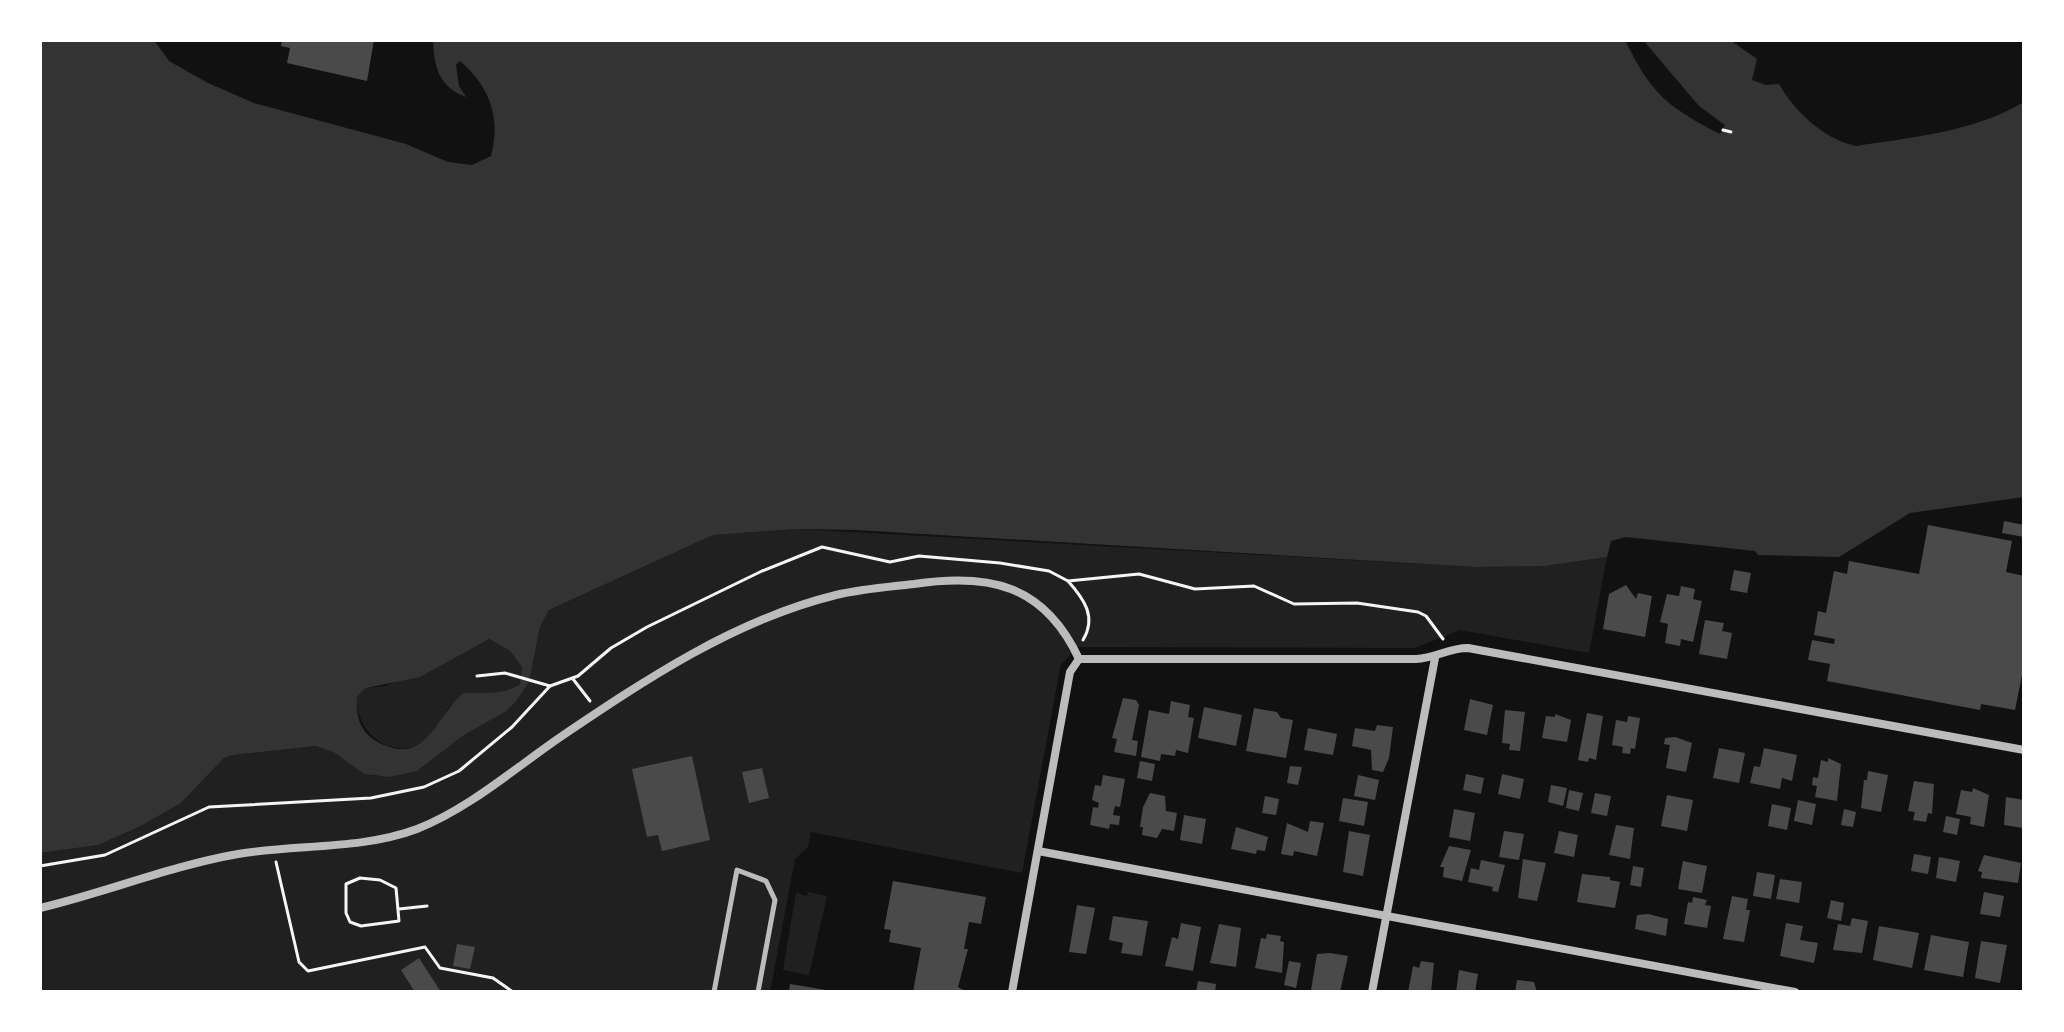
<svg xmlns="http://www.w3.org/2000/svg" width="2064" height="1032" font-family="Lato,sans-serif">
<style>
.green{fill:#202020}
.water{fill:#333;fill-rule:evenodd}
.building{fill:#4a4a4a}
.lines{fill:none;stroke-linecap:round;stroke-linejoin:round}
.path{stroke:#f5f5f5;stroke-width:3}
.service{stroke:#bcbcbc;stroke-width:5}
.minor{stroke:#bcbcbc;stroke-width:8}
</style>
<rect width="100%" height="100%" fill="#111"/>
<g class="green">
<path d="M797 529 1476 567 1545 566 1607 557 1589 653 1460 630 1415 648 1078 647 1061 664 1022 873 811 832 808 847 795 859 770 992H40V853L98 845 141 826 181 803 224 758 233 755 316 746 335 753 364 774 375 776 417 771 464 735 505 712 529 682 540 627 549 610 713 535Z"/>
<path d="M489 639 509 650 522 667 520 684C502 697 484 690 464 693 459 699 450 705 446 711 440 723 437 734 425 742 390 762 355 732 357 697L366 688 385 686Z"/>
<path d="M808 892 827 896 809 975 783 970 796 893 807 896Z"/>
</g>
<path class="water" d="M40 40H154L169 61 208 83 254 103 406 144 448 162 472 165 491 156C501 117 490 87 460 61L456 65 459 86 466 97C439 87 434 67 433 40H1625C1652 95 1667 106 1720 134L1725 125 1699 106 1643 40H1730L1757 59 1752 80 1766 85 1779 84C1794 111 1825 140 1856 146 1914 137 1973 132 2024 102V497L1910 513 1839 557 1758 555 1755 551 1626 537 1611 541 1607 557 1545 566 1476 567 856 530 797 529 713 535 549 610 540 627 529 682 516 701 505 712 464 735 417 771 389 777 364 774 335 753 316 746 233 755 224 758 181 803 141 826 98 845 40 853ZM489 639 509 650 522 667 520 684C503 696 484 691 464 693 435 714 428 770 376 741 359 731 356 715 357 697L366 688 420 677Z"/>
<g class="building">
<path d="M282 40H374L367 81 287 63 290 48 281 46Z"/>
<path d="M2004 521 2024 525V537L2002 533Z"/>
<path d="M1928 525 2012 541 2006 572 2024 576V665L2015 710 1981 704 1980 710 1827 681 1830 664 1808 660 1812 640 1834 644 1835 639 1814 635 1818 611 1826 613 1834 571 1847 574 1849 561 1919 574Z"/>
<path d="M1734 570 1751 573 1747 593 1730 590Z"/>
<path d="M1626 585 1636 599 1638 593 1652 596 1645 637 1603 629 1609 594Z"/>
<path d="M1681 586 1695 589 1693 599 1702 601 1693 642 1681 639 1680 646 1665 643 1668 624 1660 622 1667 594 1679 596Z"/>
<path d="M1705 620 1724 623 1722 631 1732 633 1727 659 1699 654Z"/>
<path d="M1123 698 1136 700 1139 705 1132 740 1138 741 1136 756 1114 752 1117 739 1112 738Z"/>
<path d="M1470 699 1493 705 1487 735 1464 730Z"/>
<path d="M1171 701 1190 705 1188 717 1194 718 1188 753 1176 750 1175 756 1161 754 1160 761 1141 757 1149 710 1169 714Z"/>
<path d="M1204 707 1242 715 1236 746 1198 738Z"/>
<path d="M1254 708 1277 712 1281 718 1293 720 1286 758 1246 751Z"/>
<path d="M1505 710 1525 712 1520 751 1509 750 1510 744 1502 743Z"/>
<path d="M1587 713 1603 716 1596 760 1589 758 1588 762 1578 760Z"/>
<path d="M1555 714 1571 720 1567 742 1542 738 1546 716 1555 717Z"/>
<path d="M1628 716 1640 718 1635 749 1631 748 1630 754 1622 753 1623 747 1612 745 1616 720 1627 722Z"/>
<path d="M1377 725 1393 727 1389 758 1383 772 1372 770 1371 750 1352 746 1355 728 1375 731Z"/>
<path d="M1308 728 1337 734 1333 755 1304 750Z"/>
<path d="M1675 737 1692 743 1686 772 1666 768 1670 745 1664 744 1665 738Z"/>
<path d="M1719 748 1745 753 1739 783 1713 778Z"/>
<path d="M1764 748 1797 755 1792 781 1782 778 1780 789 1750 783 1754 766 1760 767Z"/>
<path d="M692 756 710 840 662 851 658 835 647 837 632 769Z"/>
<path d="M1828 758 1841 764 1837 801 1815 797 1817 786 1812 785 1813 777 1818 778 1821 760 1828 762Z"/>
<path d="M1140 761 1155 764 1152 781 1137 778Z"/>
<path d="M1290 766 1302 767 1298 785 1287 783Z"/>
<path d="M762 768 769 798 749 803 742 772Z"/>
<path d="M1868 771 1888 775 1881 812 1861 808 1864 780H1867Z"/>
<path d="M1466 774 1484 778 1481 794 1463 790Z"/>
<path d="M1502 774 1524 779 1520 799 1498 794Z"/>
<path d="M1103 775 1125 779 1120 807 1115 806 1113 815 1120 816 1119 825 1110 824 1109 829 1090 825 1093 807 1098 808 1099 803 1092 800 1095 785 1101 786Z"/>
<path d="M1358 775 1379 780 1375 800 1354 796Z"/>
<path d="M1914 781 1934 784 1932 814 1928 813 1926 822 1913 820 1915 812 1908 811Z"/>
<path d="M1551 785 1567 788 1563 806 1548 802Z"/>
<path d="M1973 788 1989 795 1984 827 1970 824 1971 817 1956 814 1961 790 1972 792Z"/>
<path d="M1569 790 1583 793 1579 811 1566 808Z"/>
<path d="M1150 793 1165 796 1166 811 1177 813 1174 831 1162 829 1157 838 1142 835 1143 827H1140L1143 807Z"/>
<path d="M1595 793 1611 796 1607 816 1591 813Z"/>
<path d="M1667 795 1693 800 1687 831 1661 826Z"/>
<path d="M1265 796 1279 799 1276 815 1262 813Z"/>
<path d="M2006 797 2024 800 2023 828 2004 825Z"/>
<path d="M1343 798 1368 802 1364 826 1339 821Z"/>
<path d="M1798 800 1816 804 1812 825 1794 821Z"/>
<path d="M1772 804 1791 808 1787 830 1768 826Z"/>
<path d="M1454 809 1475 813 1470 841 1449 837Z"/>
<path d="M1844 809 1856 812 1853 827 1841 825Z"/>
<path d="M1184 815 1206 819 1202 844 1180 840Z"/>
<path d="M1946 816 1960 819 1957 835 1943 832Z"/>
<path d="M1310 821 1324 823 1317 856 1294 851 1293 856 1281 854 1287 823 1308 832Z"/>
<path d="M1616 825 1634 828 1630 859 1609 855Z"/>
<path d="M1236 827 1268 837 1265 851 1257 850 1256 854 1231 849Z"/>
<path d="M1349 831 1370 835 1363 876 1343 872Z"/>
<path d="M1504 831 1524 834 1519 860 1499 857Z"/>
<path d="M1559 831 1578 835 1574 857 1554 853Z"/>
<path d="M1449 846 1471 850 1462 881 1443 877 1444 867H1440Z"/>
<path d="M1914 854 1931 857 1928 874 1911 871Z"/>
<path d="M1984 855 2021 863 2018 883 1981 878 1982 872 1978 871Z"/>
<path d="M1939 857 1960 861 1956 882 1936 878Z"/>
<path d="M1523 859 1546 863 1537 901 1518 898Z"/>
<path d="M1481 860 1505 865 1498 892 1492 891 1493 887 1468 882 1471 868 1479 870Z"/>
<path d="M1683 861 1707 866 1702 893 1678 889Z"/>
<path d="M1633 866 1644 868 1641 887 1630 885Z"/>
<path d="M1757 872 1775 875 1771 899 1753 896Z"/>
<path d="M1582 874 1610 877V880L1620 882 1615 908 1577 902Z"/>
<path d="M1780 879 1802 882 1799 903 1776 899Z"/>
<path d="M893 881 986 897 981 924 969 922 964 949H968L958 987 967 992H913L921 948 889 942 891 930 884 929Z"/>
<path d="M1984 892 2004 896 2000 917 1980 914Z"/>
<path d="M1732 896 1748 899 1746 910H1750L1744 942 1723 939Z"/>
<path d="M1693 897 1707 900 1705 905 1711 906 1707 928 1684 924 1688 902 1692 903Z"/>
<path d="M1831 900 1844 903 1841 921 1827 918Z"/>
<path d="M1077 905 1095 908 1086 954 1069 952Z"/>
<path d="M1648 914 1668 919 1666 936 1635 929 1637 915Z"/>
<path d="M1113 916 1148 921 1142 956 1121 953 1123 943 1109 940Z"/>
<path d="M1852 918 1868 921 1862 953 1833 950 1838 924 1850 926Z"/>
<path d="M1181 923 1201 927 1193 971 1165 966 1172 937 1178 939Z"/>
<path d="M1786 923 1803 926 1800 940 1818 943 1814 963 1780 956Z"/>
<path d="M1219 924 1241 928 1236 967 1210 963Z"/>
<path d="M1879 926 1919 933 1912 968 1873 960Z"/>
<path d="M1267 934 1281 936 1280 941 1284 942 1282 973 1255 968 1261 938 1266 939Z"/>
<path d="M1931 935 1969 942 1963 977 1924 970Z"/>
<path d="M1981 941 2007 945 2000 983 1975 978Z"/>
<path d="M457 944 475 947 470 969 453 966Z"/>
<path d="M1330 953 1348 956 1340 992 1311 990 1317 954Z"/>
<path d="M419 958 441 992H415L401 970Z"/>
<path d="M1289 961 1301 963 1296 988 1284 985Z"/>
<path d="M1421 961 1434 963 1431 992H1408L1413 966 1419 968Z"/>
<path d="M1459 970 1478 974 1475 992H1456Z"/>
<path d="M1517 980 1534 982 1537 992H1515Z"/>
<path d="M1198 981 1216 984 1215 992H1196Z"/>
<path d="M790 984 826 990V992H789Z"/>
</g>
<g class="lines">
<g class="path">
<path d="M1723 130 1731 132"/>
<path d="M1068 581C1084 599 1097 617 1083 640"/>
<path d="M477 676 505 673 550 686"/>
<path d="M573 679 590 701"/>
<path d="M276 862 299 962 308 971 425 947 440 968 493 978 513 992"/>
<path d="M40 866 105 855 209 807 371 798 424 787 459 771 512 727 550 686 578 676 611 648 647 627 762 571 822 547 890 562 919 556 1000 563 1049 571 1068 581 1139 574 1195 589 1254 586 1294 604 1357 603 1418 612 1426 616 1443 639"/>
<path d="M360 878 380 880 396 888 399 921 361 926 350 922 346 913V884Z"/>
<path d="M399 909 427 906"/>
</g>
<path class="service" d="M714 992 737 870 766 881 775 900 758 992"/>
<g class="minor">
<path d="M1079 659H1416C1436 658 1448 648 1468 648L2024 750"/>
<path d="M1038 851 1795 992"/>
<path d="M40 908C107 892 170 866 238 854 296 844 361 850 417 829 468 809 514 769 559 738 645 680 734 620 836 595 861 589 888 587 914 584 989 573 1044 584 1079 659"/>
<path d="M1012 992 1070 672 1079 659"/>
<path d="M1372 992 1435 658"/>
</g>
</g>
<rect width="2064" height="1032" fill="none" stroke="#ffffff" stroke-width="84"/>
</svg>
